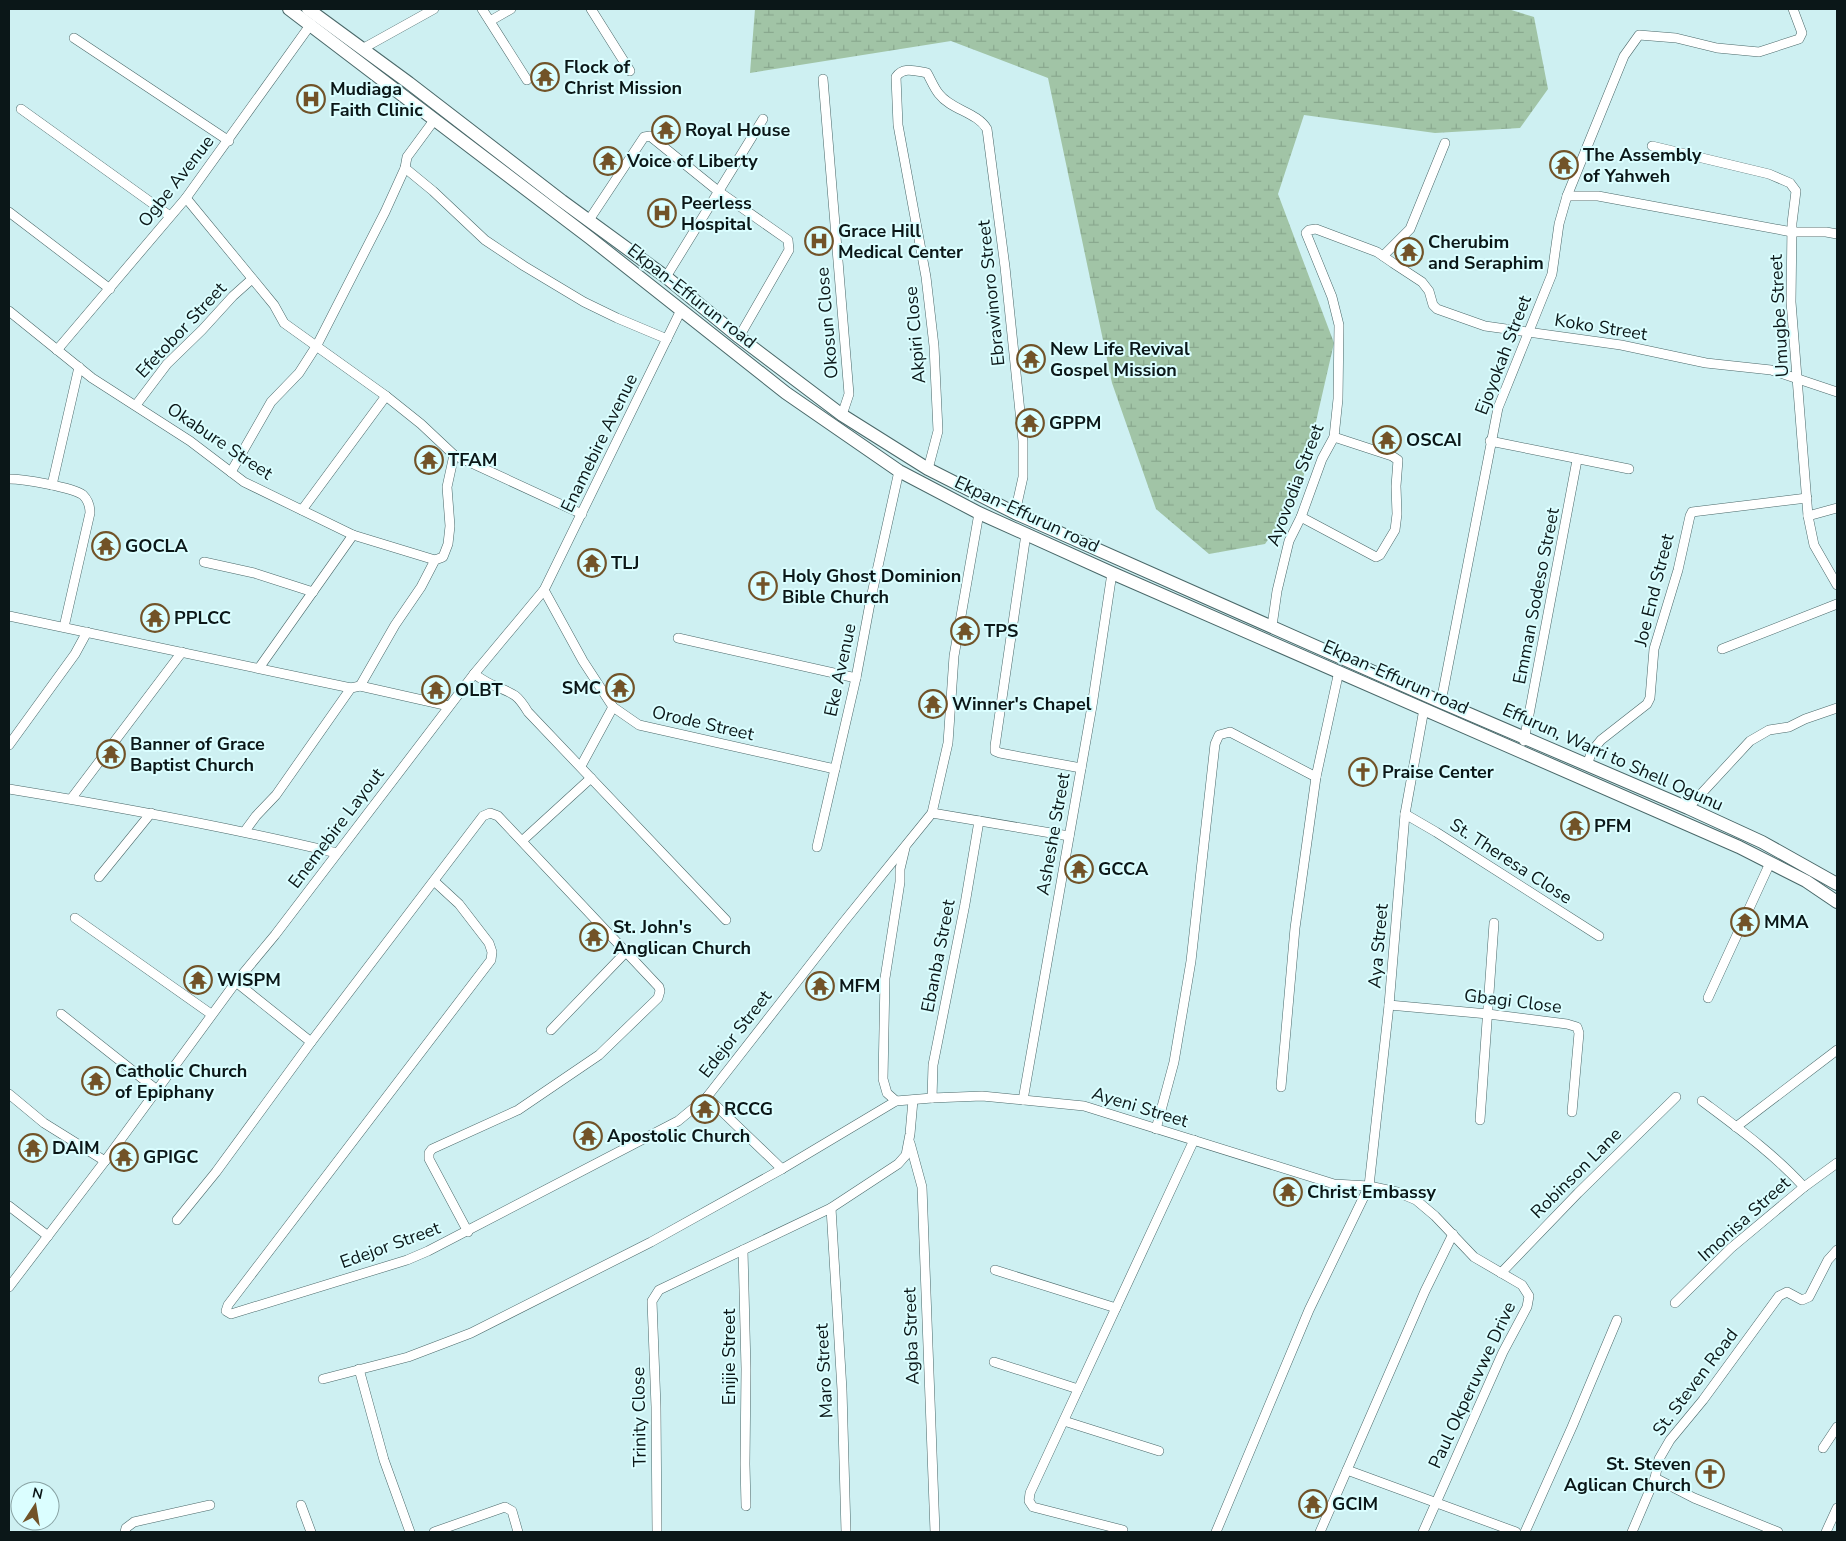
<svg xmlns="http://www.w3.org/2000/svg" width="1846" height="1541" font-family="'Nunito Sans',sans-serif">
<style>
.wetland{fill:url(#wetland-marsh)}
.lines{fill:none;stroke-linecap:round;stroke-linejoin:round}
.minor-casing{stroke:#4a6869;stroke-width:10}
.secondary-casing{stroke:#4a6869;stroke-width:14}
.minor{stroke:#fff;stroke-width:9}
.secondary{stroke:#fff;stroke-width:12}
.labels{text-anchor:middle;stroke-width:4;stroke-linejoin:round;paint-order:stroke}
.poi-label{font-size:18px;font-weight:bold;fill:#0b1718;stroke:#dbfeff;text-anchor:start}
.street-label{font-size:18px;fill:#0b1718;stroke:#dbfeff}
</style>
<defs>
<pattern id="wetland-marsh" width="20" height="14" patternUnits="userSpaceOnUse" patternTransform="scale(1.25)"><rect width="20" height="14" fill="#a1c4a6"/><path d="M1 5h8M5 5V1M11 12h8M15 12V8" fill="none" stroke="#89a88e"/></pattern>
</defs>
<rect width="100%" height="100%" fill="#cef0f2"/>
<path class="wetland" d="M755 9H1508L1534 17 1548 89 1520 128 1435 133 1304 115 1278 194 1334 343 1299 496 1265 544 1209 554 1156 509 1112 383 1048 78 951 41 750 73Z"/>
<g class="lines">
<defs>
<g id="minor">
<path d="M482 9 527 80"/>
<path d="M591 9 630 71"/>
<path d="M490 21 511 9"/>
<path d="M74 38 229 141"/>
<path d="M362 49 434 9"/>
<path d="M823 79 849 394 842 415"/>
<path d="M21 109 170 216"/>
<path d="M1652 146 1769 174 1790 183 1796 191 1792 223 1791 302 1808 516 1814 545 1837 585"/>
<path d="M405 168 433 191 485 240 524 266 584 302 617 318 667 339"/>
<path d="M1567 196H1598L1792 232H1826L1837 234"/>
<path d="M186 198 274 305 284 323 386 396 421 424 454 455 582 514"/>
<path d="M9 212 110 289"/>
<path d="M589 220 644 137 650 136 718 191 788 240 789 250 739 337"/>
<path d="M1383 256 1410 229 1445 143"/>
<path d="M666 277 763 119"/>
<path d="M9 311 92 378 190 441 244 482 353 535 435 560"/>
<path d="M57 350 186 198 311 24"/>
<path d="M136 405 167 364 202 330 233 296 252 279"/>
<path d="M1490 441 1629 469"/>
<path d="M928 469 938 431 934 346 926 277 898 125 896 77C903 66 916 71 927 73 931 80 934 88 939 94 951 110 977 112 987 129L1005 267 1023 441V477L1015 513"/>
<path d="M231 472 271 402 299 373 317 345 385 212 405 168 407 157 435 119"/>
<path d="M9 479C23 479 72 487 83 495 88 500 90 507 90 513L64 627"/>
<path d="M52 485 79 367"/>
<path d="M302 510 386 396"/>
<path d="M1808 516 1837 508"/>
<path d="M1301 517 1376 557 1380 555 1395 530 1397 514 1396 486 1398 460 1392 456 1334 437"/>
<path d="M1026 534 995 746V751L1000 753 1081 768"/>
<path d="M204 562 254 573 313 592"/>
<path d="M544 590 583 661 613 707 639 725 835 769"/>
<path d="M9 616 351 688 360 686 449 706"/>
<path d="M1272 626 1277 591 1289 541 1301 517 1322 459 1334 437 1338 399 1339 325 1332 297 1306 233 1309 230 1316 229 1377 252 1393 263 1422 282 1429 291 1433 305 1437 309 1485 326 1621 345 1706 363 1771 370 1837 392"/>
<path d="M678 638 856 678"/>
<path d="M1722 649 1837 604"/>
<path d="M259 668 353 535"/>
<path d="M474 674C480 678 487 683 495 686 514 694 517 694 528 712L726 920"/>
<path d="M360 686 395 625 421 587 435 560 443 557 448 544 450 526 447 487 454 455"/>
<path d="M1441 702 1498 408 1552 274 1559 224 1567 196 1624 56 1639 35 1676 38 1717 48 1759 52 1799 39 1802 33 1793 9"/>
<path d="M1524 741 1577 460"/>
<path d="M9 745 75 654 87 632"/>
<path d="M1587 765 1592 751 1601 740 1647 704 1650 698 1654 649 1678 570 1690 516 1692 512 1807 498"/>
<path d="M581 766 613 707"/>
<path d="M9 789C119 807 228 827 337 853"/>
<path d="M71 799 182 652"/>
<path d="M1688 808 1750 741 1769 730 1789 727 1805 719 1837 708"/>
<path d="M932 813 1069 836"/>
<path d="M1405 814 1436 832 1599 936"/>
<path d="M245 831 256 816 276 795 351 688"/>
<path d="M522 841 591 778"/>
<path d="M817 847 856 678 871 598 899 471"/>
<path d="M99 877 151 813"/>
<path d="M434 881 459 904 489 943 492 952 491 960 228 1305 226 1311 231 1314 407 1260 428 1251 678 1121 707 1097 842 924 932 813 948 743 954 656 979 513"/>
<path d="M75 918 211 1014"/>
<path d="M236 982 311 1042"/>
<path d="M1708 998 1770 863"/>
<path d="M1389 1005 1488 1014 1567 1024 1577 1027 1579 1033 1572 1112"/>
<path d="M61 1014 157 1090"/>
<path d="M551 1030 625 953"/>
<path d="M1281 1087 1295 928 1316 777 1339 671"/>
<path d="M9 1094 44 1123 105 1161"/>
<path d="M707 1097 782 1169"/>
<path d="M932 1098 933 1065 965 904 979 821"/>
<path d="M1023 1100 1092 706 1112 573"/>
<path d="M896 1101 887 1093 883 1079 885 978 900 882V869L905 848"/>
<path d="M1702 1101C1738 1128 1774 1154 1804 1187"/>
<path d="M1480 1120 1494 923"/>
<path d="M1736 1127 1837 1050"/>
<path d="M1156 1129 1174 1062 1191 961 1215 744 1219 735 1230 732 1316 777"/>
<path d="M910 1143 922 1187 935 1532"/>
<path d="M9 1206 48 1236"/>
<path d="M831 1208 842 1390 846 1532"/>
<path d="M177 1220 216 1172 311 1042 483 816 490 813 498 816 659 987 660 991 658 998 599 1055 518 1110 432 1149 429 1153V1159L468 1232"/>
<path d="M743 1250 746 1369 745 1464 746 1506"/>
<path d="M995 1270 1116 1308"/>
<path d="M1501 1273 1578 1193 1676 1097"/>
<path d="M9 1287 105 1161 236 982 275 935 474 674 544 590 681 310"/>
<path d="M1675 1303 1731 1248 1804 1187 1837 1163"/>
<path d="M994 1362 1078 1389"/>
<path d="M359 1369 384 1460 410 1532"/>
<path d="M323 1379 408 1357 471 1333 651 1242 782 1169 896 1101 932 1098 982 1096 1084 1106 1334 1184 1369 1186 1397 1192 1416 1200 1435 1216 1474 1257 1522 1285 1529 1296 1527 1307 1503 1352 1423 1532"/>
<path d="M1064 1421 1159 1451"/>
<path d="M1823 1448 1837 1427"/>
<path d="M1347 1470 1516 1532"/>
<path d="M301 1505 311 1532"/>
<path d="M1123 1530 1033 1507 1029 1501 1030 1493 1194 1140"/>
<path d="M125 1532 126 1528 134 1522 210 1505"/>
<path d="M434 1532 505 1507 512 1511 518 1532"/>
<path d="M657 1532 656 1407 652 1301 659 1290 831 1208 898 1164 906 1155 910 1134 913 1100"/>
<path d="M1216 1532 1309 1310 1369 1186 1389 1005 1405 814 1424 709"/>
<path d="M1320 1532 1425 1291 1453 1234"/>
<path d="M1525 1532 1572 1427 1617 1320"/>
<path d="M1632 1532 1655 1478"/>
<path d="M1778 1532 1694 1498 1655 1478 1659 1459 1670 1440 1703 1400 1779 1296 1787 1292 1802 1300 1809 1297 1828 1260 1837 1250"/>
<path d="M1826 1532 1837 1508"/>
</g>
<g id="secondary">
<path d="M289 9 590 238 786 393 899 471 979 513 1112 573 1739 847 1806 881 1837 902"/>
<path d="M308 9 409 83 562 201 666 277 739 337 842 415 928 469 1015 513 1441 702 1688 808 1762 842 1837 884"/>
</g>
</defs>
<use href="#minor" class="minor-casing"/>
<use href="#secondary" class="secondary-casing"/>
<use href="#minor" class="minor"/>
<use href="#secondary" class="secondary"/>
</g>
<defs>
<symbol id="temple-ring" viewBox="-11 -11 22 22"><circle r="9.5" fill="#dbfeff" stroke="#725328" stroke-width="1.5"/><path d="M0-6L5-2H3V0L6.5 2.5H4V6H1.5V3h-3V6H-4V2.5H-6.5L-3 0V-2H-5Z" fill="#725328"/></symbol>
<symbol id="hospital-ring" viewBox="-11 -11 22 22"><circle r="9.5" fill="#dbfeff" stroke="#725328" stroke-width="1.5"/><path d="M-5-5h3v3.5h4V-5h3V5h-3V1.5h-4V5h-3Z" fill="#725328"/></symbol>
<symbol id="church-ring" viewBox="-11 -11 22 22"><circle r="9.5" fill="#dbfeff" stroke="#725328" stroke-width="1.5"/><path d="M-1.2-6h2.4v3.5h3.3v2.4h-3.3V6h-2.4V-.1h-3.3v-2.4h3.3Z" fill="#725328"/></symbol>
</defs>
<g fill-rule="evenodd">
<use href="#temple-ring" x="529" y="61" width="32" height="32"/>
<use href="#hospital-ring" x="295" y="83" width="32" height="32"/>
<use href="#temple-ring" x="650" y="114" width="32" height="32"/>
<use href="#temple-ring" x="592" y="145" width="32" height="32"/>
<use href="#temple-ring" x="1548" y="149" width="32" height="32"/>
<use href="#hospital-ring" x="646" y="197" width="32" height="32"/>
<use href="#hospital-ring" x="803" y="225" width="32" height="32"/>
<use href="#temple-ring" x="1393" y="236" width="32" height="32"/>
<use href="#temple-ring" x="1015" y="343" width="32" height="32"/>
<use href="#temple-ring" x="1014" y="407" width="32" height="32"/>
<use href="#temple-ring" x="1371" y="424" width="32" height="32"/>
<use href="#temple-ring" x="413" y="444" width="32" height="32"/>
<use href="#temple-ring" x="90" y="530" width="32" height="32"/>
<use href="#temple-ring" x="576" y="547" width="32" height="32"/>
<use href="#church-ring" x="747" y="570" width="32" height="32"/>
<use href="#temple-ring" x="139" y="602" width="32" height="32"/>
<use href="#temple-ring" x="949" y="615" width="32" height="32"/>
<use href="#temple-ring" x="604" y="672" width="32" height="32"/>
<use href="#temple-ring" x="420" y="674" width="32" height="32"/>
<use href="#temple-ring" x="917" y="688" width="32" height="32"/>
<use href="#temple-ring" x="95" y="738" width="32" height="32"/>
<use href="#church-ring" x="1347" y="756" width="32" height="32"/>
<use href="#temple-ring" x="1559" y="810" width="32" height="32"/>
<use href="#temple-ring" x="1063" y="853" width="32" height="32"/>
<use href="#temple-ring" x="1729" y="906" width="32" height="32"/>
<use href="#temple-ring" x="578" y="921" width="32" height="32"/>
<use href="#temple-ring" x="182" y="964" width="32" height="32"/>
<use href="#temple-ring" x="804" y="970" width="32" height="32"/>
<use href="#temple-ring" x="80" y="1065" width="32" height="32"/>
<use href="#temple-ring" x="689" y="1093" width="32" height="32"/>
<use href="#temple-ring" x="572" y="1120" width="32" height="32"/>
<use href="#temple-ring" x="17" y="1132" width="32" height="32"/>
<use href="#temple-ring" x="108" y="1141" width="32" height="32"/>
<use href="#temple-ring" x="1272" y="1176" width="32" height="32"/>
<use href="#church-ring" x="1694" y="1458" width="32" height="32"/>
<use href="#temple-ring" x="1297" y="1488" width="32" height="32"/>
</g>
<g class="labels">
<g class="poi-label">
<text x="564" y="73">Flock of<tspan x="564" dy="21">Christ Mission</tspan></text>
<text x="330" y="95">Mudiaga<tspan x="330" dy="21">Faith Clinic</tspan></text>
<text x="685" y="136">Royal House</text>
<text x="1583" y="161">The Assembly<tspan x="1583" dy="21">of Yahweh</tspan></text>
<text x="627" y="167">Voice of Liberty</text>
<text x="681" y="209">Peerless<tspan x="681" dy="21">Hospital</tspan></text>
<text x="838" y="237">Grace Hill<tspan x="838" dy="21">Medical Center</tspan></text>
<text x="1428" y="248">Cherubim<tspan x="1428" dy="21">and Seraphim</tspan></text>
<text x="1050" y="355">New Life Revival<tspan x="1050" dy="21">Gospel Mission</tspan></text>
<text x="1049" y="429">GPPM</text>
<text x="1406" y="446">OSCAI</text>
<text x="448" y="466">TFAM</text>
<text x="125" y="552">GOCLA</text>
<text x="611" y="569">TLJ</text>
<text x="782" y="582">Holy Ghost Dominion<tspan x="782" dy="21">Bible Church</tspan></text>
<text x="174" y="624">PPLCC</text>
<text x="984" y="637">TPS</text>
<text x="601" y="694" text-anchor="end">SMC</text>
<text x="455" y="696">OLBT</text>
<text x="952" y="710">Winner's Chapel</text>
<text x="130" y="750">Banner of Grace<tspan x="130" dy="21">Baptist Church</tspan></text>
<text x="1382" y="778">Praise Center</text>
<text x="1594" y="832">PFM</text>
<text x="1098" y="875">GCCA</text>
<text x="1764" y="928">MMA</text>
<text x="613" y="933">St. John's<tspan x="613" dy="21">Anglican Church</tspan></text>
<text x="217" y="986">WISPM</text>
<text x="839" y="992">MFM</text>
<text x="115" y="1077">Catholic Church<tspan x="115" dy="21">of Epiphany</tspan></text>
<text x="724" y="1115">RCCG</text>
<text x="607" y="1142">Apostolic Church</text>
<text x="52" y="1154">DAIM</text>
<text x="143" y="1163">GPIGC</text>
<text x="1307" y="1198">Christ Embassy</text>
<text x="1691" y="1470" text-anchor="end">St. Steven<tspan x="1691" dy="21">Aglican Church</tspan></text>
<text x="1332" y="1510">GCIM</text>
</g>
<g class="street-label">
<text transform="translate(176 181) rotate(-52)" y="6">Ogbe Avenue</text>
<text transform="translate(991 293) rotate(-96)" y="6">Ebrawinoro Street</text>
<text transform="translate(692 296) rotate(38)" y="6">Ekpan-Effurun road</text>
<text transform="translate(1779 316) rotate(-93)" y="6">Umugbe Street</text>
<text transform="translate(827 323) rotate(-95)" y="6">Okosun Close</text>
<text transform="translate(1601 327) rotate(9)" y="6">Koko Street</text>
<text transform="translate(181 330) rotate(-47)" y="6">Efetobor Street</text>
<text transform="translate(915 335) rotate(-95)" y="6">Akpiri Close</text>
<text transform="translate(1503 355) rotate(-69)" y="6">Ejoyokah Street</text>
<text transform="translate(220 441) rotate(34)" y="6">Okabure Street</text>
<text transform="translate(599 443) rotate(-64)" y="6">Enamebire Avenue</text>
<text transform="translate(1295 485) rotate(-69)" y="6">Ayovodia Street</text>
<text transform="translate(1027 514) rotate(25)" y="6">Ekpan-Effurun road</text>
<text transform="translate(1654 590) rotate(-76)" y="6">Joe End Street</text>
<text transform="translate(1536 596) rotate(-79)" y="6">Emman Sodeso Street</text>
<text transform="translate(840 670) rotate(-78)" y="6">Eke Avenue</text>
<text transform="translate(1396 677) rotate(24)" y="6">Ekpan-Effurun road</text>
<text transform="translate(703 723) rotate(13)" y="6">Orode Street</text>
<text transform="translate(1613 757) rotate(24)" y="6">Effurun, Warri to Shell Ogunu</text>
<text transform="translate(336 828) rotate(-53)" y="6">Enemebire Layout</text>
<text transform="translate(1053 834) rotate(-80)" y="6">Asheshe Street</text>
<text transform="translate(1511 861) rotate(33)" y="6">St. Theresa Close</text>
<text transform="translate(1378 946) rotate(-85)" y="6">Aya Street</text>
<text transform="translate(938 956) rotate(-79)" y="6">Ebanba Street</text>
<text transform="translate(1513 1001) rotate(7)" y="6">Gbagi Close</text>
<text transform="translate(735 1034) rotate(-52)" y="6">Edejor Street</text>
<text transform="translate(1140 1107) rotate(17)" y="6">Ayeni Street</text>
<text transform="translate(1576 1173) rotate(-45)" y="6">Robinson Lane</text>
<text transform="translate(1744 1219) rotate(-42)" y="6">Imonisa Street</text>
<text transform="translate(390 1245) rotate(-20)" y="6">Edejor Street</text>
<text transform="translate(911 1336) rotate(-92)" y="6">Agba Street</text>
<text transform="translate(729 1357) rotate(-90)" y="6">Enijie Street</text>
<text transform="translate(824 1371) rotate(-93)" y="6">Maro Street</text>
<text transform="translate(1695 1382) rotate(-53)" y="6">St. Steven Road</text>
<text transform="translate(1472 1385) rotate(-65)" y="6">Paul Okperuvwe Drive</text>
<text transform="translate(639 1417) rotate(-91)" y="6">Trinity Close</text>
</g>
</g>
<rect width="1846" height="1541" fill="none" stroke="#0b1718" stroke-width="20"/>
<g transform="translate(35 1506) rotate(12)"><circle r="24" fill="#dbfeff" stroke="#88a2a3"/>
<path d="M0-4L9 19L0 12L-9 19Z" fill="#725328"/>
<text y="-8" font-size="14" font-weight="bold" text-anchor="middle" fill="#0b1718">N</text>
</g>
</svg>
